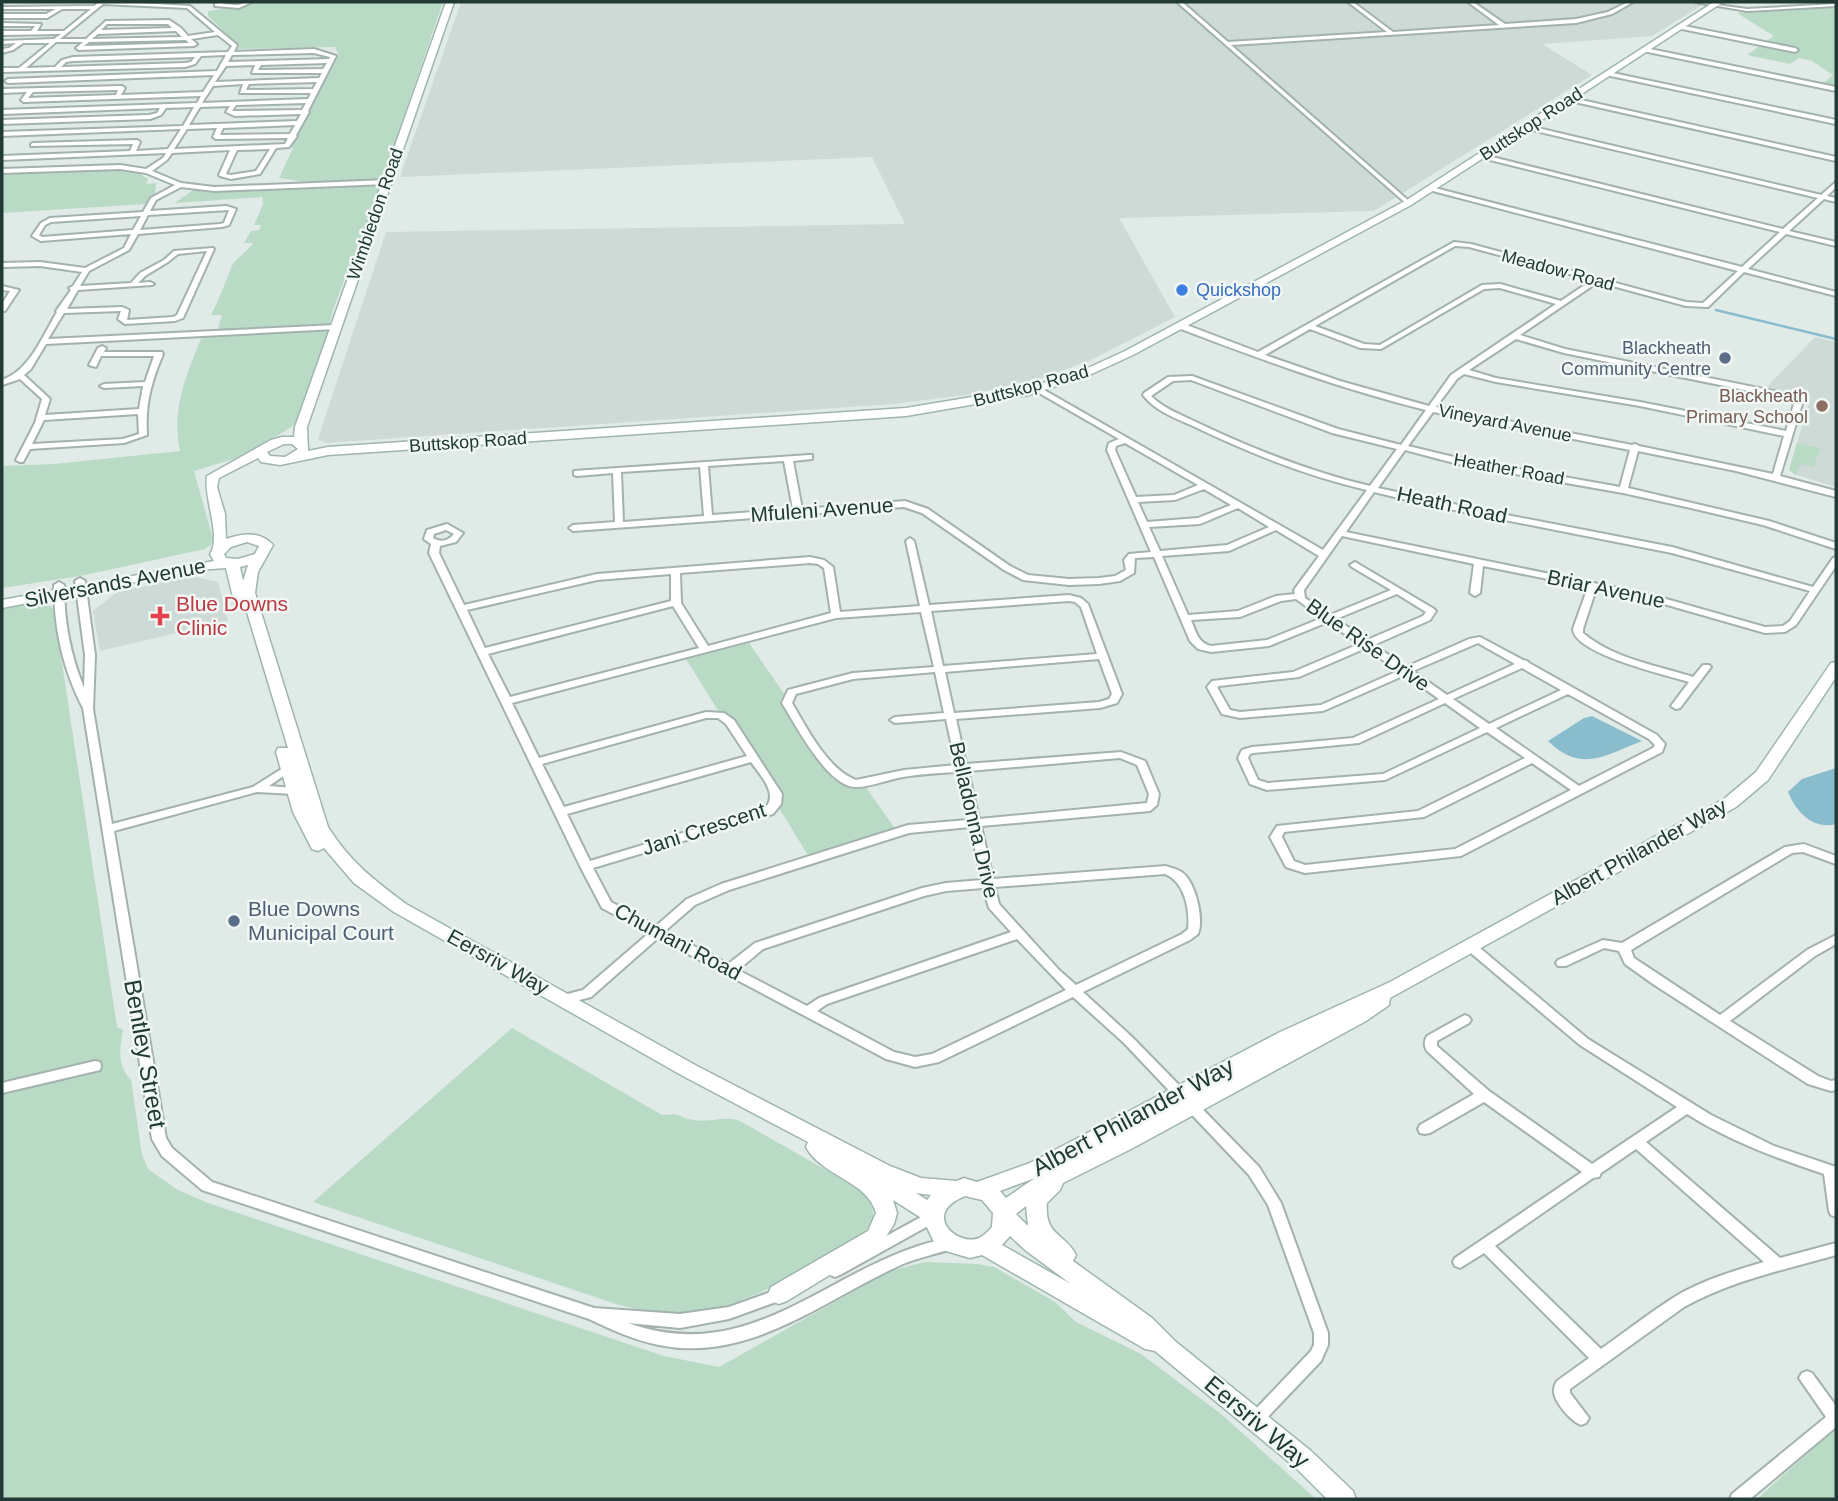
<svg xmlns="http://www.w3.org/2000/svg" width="1838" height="1501" font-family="Helvetica,sans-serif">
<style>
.built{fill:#cedad5}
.green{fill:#b9dbc5}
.water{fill:#89bdce}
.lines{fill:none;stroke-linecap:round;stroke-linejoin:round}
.stream{stroke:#89bdce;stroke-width:2.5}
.street-casing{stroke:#a3b2ad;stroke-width:4}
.secondary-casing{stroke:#9fb5af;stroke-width:3}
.street{fill:#fff;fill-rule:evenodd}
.secondary{fill:#fff;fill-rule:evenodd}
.shop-dot{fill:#3f7fe0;stroke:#f0f7f4;stroke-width:2.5}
.service-dot{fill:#5c6f8a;stroke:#f0f7f4;stroke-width:2.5}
.education-dot{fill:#8d6e63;stroke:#f0f7f4;stroke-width:2.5}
.health-dot{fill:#e0444e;stroke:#f0f7f4;stroke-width:2.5}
.labels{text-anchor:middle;stroke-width:5;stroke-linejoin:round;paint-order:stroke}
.far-street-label{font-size:18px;fill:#213a35;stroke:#f0f7f4}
.far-shop-label{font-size:18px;fill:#366cbe;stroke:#f0f7f4;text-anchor:start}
.far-service-label{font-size:18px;fill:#4e5e75;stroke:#f0f7f4;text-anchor:end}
.far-education-label{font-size:18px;fill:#785e54;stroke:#f0f7f4;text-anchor:end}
.street-label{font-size:21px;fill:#213a35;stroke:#f0f7f4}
.health-label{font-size:21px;fill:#be3a42;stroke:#f0f7f4;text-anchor:start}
.service-label{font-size:21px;fill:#4e5e75;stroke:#f0f7f4;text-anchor:start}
.near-street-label{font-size:24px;fill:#213a35;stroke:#f0f7f4}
</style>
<rect width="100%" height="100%" fill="#e0eae6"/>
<g class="built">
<path d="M461 2H1707L1652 36 1542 44 1592 75 1374 211 1119 218 1175 317 1089 361 1032 381 966 395 892 404 325 443 318 439 386 232 905 224 872 157 400 177Z"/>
<path d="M1815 337 1836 342V487L1794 474 1789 470 1811 396 1767 387Z"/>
<path d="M190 576 218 582 228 621 100 651 93 611 117 592Z"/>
</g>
<g class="green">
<path d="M253 2H443L379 189 333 310 326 340 296 424 247 455 194 471 213 539 211 545 205 549 80 576 2 588V466L54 464 180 451C171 408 187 373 203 334L217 333 222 315H211C219 299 225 284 231 268 234 260 247 252 253 243H244L251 231 259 230 261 225H254L264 202H262L263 197 175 203 193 190 209 192 310 188 306 182 279 178 293 148 291 146 339 55 335 47 238 49 239 46 208 16V11L238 7Z"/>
<path d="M1814 7H1836V88L1822 84 1833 75 1812 61 1799 58 1790 64 1747 55 1774 36 1737 13Z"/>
<path d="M111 170 140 174 148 179 146 184 156 183 155 194 146 204 2 213V174Z"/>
<path d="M1797 443 1820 448 1814 467 1800 464 1796 475 1789 470Z"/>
<path d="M38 603 50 606 54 610 117 1027 123 1030C120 1049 116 1063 131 1080L142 1155 148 1169 178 1190 208 1203 664 1356 719 1367 890 1271 925 1262 977 1264 994 1267 1055 1302 1076 1322 1141 1354 1221 1414 1316 1499H2V608Z"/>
<path d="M749 643 785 695 783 705 833 779 846 786H865L896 830 809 857 779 808 781 794 731 717 719 712 686 659Z"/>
<path d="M512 1028 662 1115C683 1112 678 1118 694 1120 710 1123 724 1115 740 1121L861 1190C869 1200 877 1209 871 1223 859 1250 744 1303 714 1309 682 1315 651 1313 619 1305L313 1202Z"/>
<path d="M1836 1430V1499H1757L1827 1436Z"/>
</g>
<g class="water">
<path d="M1592 716 1642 741C1605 755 1582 774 1548 741L1584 718Z"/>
<path d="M1836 768V824C1813 830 1796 812 1788 792L1802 779Z"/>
</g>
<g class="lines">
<path class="stream" d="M1716 310 1836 339"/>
<defs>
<g id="street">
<path d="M99 2H122L190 6 237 45 234 52 314 49 336 56 308 111 309 112 296 135 297 136 289 147 276 148 260 174 231 179 220 176 219 175 230 150 172 153 167 160 152 171 181 183 214 187 387 180 390 182 387 184 214 191 181 187 156 200 150 211 226 206 236 209 229 225 222 227 138 234 129 250 89 271 80 286 131 283 140 273 164 260 174 251 213 248 214 249 183 318 175 321 125 324 118 319 121 311 64 313 48 339 336 325 340 327 336 329 46 344 31 369 24 375 50 399 45 415 139 409 143 386 104 388 100 386 104 384 145 382 154 356H101L96 367 89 365 98 348 102 346 106 348 104 352H162L163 354C151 383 145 404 147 435L124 443 30 449 23 462H20L16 460 35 423 42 399 20 379 2 385V380C30 370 42 337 57 312L56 311 71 290 69 288 73 286 82 272 40 266 2 267V263L40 262 85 268 124 248 131 234 41 241 32 236 41 223 50 218 143 212 151 198 175 185 146 173 120 169 2 173V169L120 165 146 169 163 158 166 153 2 160V156L130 151 133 144 31 146V144L33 143 137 140 140 142 136 151 168 149 181 129 2 136V132L183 126 194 107 166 108 161 115 150 119 2 124V120L149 115 157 113 160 108 2 114V110L197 103 201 96 24 102 21 100 27 92 2 93V89L122 86 125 88 121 95 203 92 214 75 8 83 5 81 8 79 217 71 226 55 201 56 195 64 185 67 2 72V68H19L50 43H23L13 50 2 53V49L9 48 16 43 2 44V41L54 39 61 34 2 35V31H31L35 26H2V23L41 24 37 31H64L91 9H62L47 18H2V14H46L56 9H4L2 7 94 6ZM103 4 187 8 215 32 188 36 181 28 169 20 106 21 86 39H60ZM107 24H168L172 28 101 30ZM176 31 182 37 92 39 98 34ZM218 35 232 46 228 52 73 57 62 60 55 67 26 68 56 42H83L76 48 79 50 194 46 197 44 191 39ZM186 40 189 43 84 46 89 42ZM314 53 330 57 329 59 228 62 232 55ZM195 57 191 62 185 63 61 67 66 62 73 61ZM327 63 323 69 258 70 261 65ZM255 65 252 73H322L319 78 215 82 226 66ZM317 82 313 89 246 90 249 84ZM243 84 240 93H311L308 99 202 103 213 86ZM118 90 116 95 28 98 33 92ZM306 103 302 110 232 111 236 105ZM230 106 226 112 235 116 301 114 297 121 189 125 200 107ZM295 125 290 134 220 135 223 128ZM217 128 213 137 216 139 288 138 285 144 174 149 187 129ZM270 149 256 171 231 175 226 174 237 150ZM229 210 224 223 220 224 140 230 148 215ZM141 216 133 230 42 237 39 235 45 225 51 222ZM207 251 177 315 173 317 127 320 129 310 122 307 67 309 78 290 152 285 154 284 150 282 138 283 145 276 168 262 178 254ZM138 414 139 434 123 439 32 444 44 420Z"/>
<path d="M220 2H225L223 4 238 5 247 2H252L239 8 215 6V4Z"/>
<path d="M1177 2H1182L1228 42 1387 32 1348 2H1353L1393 32 1499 25 1468 2H1473L1505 24 1576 19 1608 12 1628 2H1633L1612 14 1576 23 1231 45 1410 202V204L1408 205Z"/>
<path d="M1695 2 1747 9 1836 4V6L1747 11Z"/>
<path d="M1679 25 1795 48 1798 50 1795 52 1677 28Z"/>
<path d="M1645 48 1836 87V91L1643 51Z"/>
<path d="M1608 72 1836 120V124L1606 75Z"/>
<path d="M1568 97 1836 157V161L1566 100V98Z"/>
<path d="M1525 125 1821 195 1836 182V187L1827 196 1836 198V202L1824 199 1789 231 1836 242V246L1786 234 1748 269 1836 292V296L1744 272 1708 307 1686 306 1598 282 1520 335 1565 349 1794 395 1802 404 1780 476 1836 491V497L1736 471 1638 451 1628 488 1769 521 1836 543V549L1763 525 1691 508 1623 493 1458 464 1405 450 1378 488 1486 511 1672 547 1813 587 1833 558 1836 557V566L1796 625 1785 632 1765 633 1650 600 1596 589 1583 629V633C1614 659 1656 665 1693 677L1703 665H1709L1711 667 1680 708 1676 709 1671 706 1689 682C1667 675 1574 654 1573 629L1588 587 1483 566 1480 593 1475 596 1470 593 1474 564 1342 536 1304 590 1305 598 1330 615 1391 590 1352 567 1350 565 1355 562 1434 609 1436 611 1430 620 1374 645 1406 667 1469 639 1480 637 1523 660 1527 661 1529 663 1657 735 1665 744 1662 752 1461 856 1305 873 1286 867 1270 837 1277 826 1418 811 1525 758 1487 732 1385 780 1267 790 1250 784 1238 758 1242 750 1252 747 1353 738 1439 699 1405 675 1323 711 1240 718 1222 714 1207 687 1212 681 1293 672 1359 644 1328 622 1269 646 1211 652 1198 649 1190 641 1154 557 1135 558 1134 573 1120 581 1099 584 1069 585 1023 580 1004 570 922 513 904 507 573 531 569 528 573 525 615 522 613 473 577 476 574 475V471L809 455H812V459L793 461 802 509 905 501 928 509 1010 566 1028 575 1069 579 1099 578 1115 576 1126 570 1124 560 1129 554 1151 552 1107 450 1109 443 1119 439 1034 390 1033 388 1037 386 1323 550 1367 490C1307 476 1249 453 1193 426 1175 418 1155 411 1143 395L1144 393 1168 377 1192 376 1338 429 1401 445 1426 410C1341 389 1260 359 1178 328V324H1184L1258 352 1454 242 1471 244 1686 302 1703 303 1738 271 1429 190 1428 189 1431 187 1742 267 1780 232 1478 157V155L1480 154 1783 229 1818 198 1523 128 1522 127ZM1455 246 1469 247 1592 280 1561 301 1500 284 1482 285 1380 345 1364 344 1315 326ZM1500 288 1556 304 1451 375 1429 406 1340 381 1265 355 1310 329 1360 348 1381 349 1484 289ZM1516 339 1564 353 1788 399 1794 404 1786 431 1640 402 1496 378 1469 370ZM1464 374 1496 382 1640 406 1784 436 1773 474 1639 446 1635 444 1632 445 1436 407 1457 379ZM1191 380 1332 433 1397 449 1370 486C1310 472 1253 449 1198 423 1182 415 1164 409 1151 396L1173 381ZM1433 412 1630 450 1620 487 1458 458 1408 446ZM1125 443 1198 485 1174 495 1136 497 1115 450 1116 446ZM784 461 793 509 712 515 708 466ZM700 467 704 516 623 522 621 472ZM1204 489 1231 505 1198 518 1147 522 1138 502 1175 500ZM1374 492 1424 504 1672 553 1810 591 1790 621 1783 626 1765 627 1652 595 1346 532ZM1238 508 1269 527 1227 545 1160 551 1149 527 1200 524ZM1276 530 1319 556 1294 590 1295 594 1276 596 1238 611 1188 615 1162 556 1229 551ZM1397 594 1426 612 1423 616 1367 640 1336 619ZM1296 599 1322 618 1267 640 1211 646C1198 643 1196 632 1191 620L1240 617 1281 601ZM1478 643 1515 664 1447 695 1413 671ZM1366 648 1398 671 1321 705 1240 712 1230 710 1217 687 1219 686 1299 677ZM1522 668 1561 690 1489 724 1453 699ZM1568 694 1649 739 1655 745 1653 748 1579 786 1496 728ZM1445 703 1480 728 1383 774 1268 783 1258 780 1248 758 1250 754 1253 753 1359 743ZM1532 763 1571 790 1455 849 1305 865 1294 861 1282 837 1284 832 1424 817Z"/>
<path d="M2 286 19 290 5 311H2V304L10 291 2 290Z"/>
<path d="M447 524 463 533 456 542 440 546 439 553 464 605 597 574 810 557 824 560 833 567 840 612 920 606 906 541 910 538 914 541 929 605 1069 595 1081 598 1088 604 1122 694 1117 703 1100 708 956 719 966 764 1121 752 1145 761 1146 763 1159 794 1157 805 1150 811 981 826 993 879 1166 866C1171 868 1178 869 1183 873 1196 884 1204 919 1198 934L1190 940 1083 992 1132 1037 1259 1167 1281 1203 1328 1333V1345L1321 1361 1261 1424 1256 1426 1251 1424 1248 1419 1251 1414 1311 1351 1314 1345V1333L1268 1205 1249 1175 1124 1043 1073 997 939 1062 915 1067 886 1059 658 938 591 997 564 1004 560 1002 558 999 560 996 583 990 649 933 602 908 580 866 429 553 431 544 424 539 427 530ZM446 530 454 534C448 541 441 543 433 538L434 534ZM810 563 818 564 824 568 831 613 708 646 681 603 680 573ZM671 574V601L485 648 467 610 597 580ZM1069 601 1075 602 1081 607 1097 654 943 666 931 611ZM673 606 699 648 510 697 488 654ZM921 612 934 667 853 673 788 690 782 703C795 724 828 787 855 787 867 788 890 779 903 777 921 774 939 773 957 772L968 820 908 825 721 884 687 899 656 926 611 902 593 868 773 814 781 804 782 794 734 720 724 713 706 712 539 758 512 703 836 618ZM1099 659 1112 694 1109 699 1099 702 954 713 945 672ZM935 672 944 713 895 717 890 720 895 723 946 719 956 765 904 770 856 780C827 769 807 728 792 703L796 694 853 679ZM706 718H718L726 724 747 756 564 807 542 764ZM1120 758 1137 765 1149 794 1147 803 979 819 968 771ZM751 762C760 775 779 794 765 808L590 861 567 814ZM970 827 982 880 946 883 922 888 755 943 728 964 665 931 695 905 729 890 909 833ZM1165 874C1185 882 1190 910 1188 929L1182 934 1076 985 1059 970 999 904 995 887ZM983 888 989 908 1011 932 819 998 807 1006 738 970 763 949 924 896 946 891ZM1017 939 1066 990 932 1054 915 1057 894 1052 817 1011 827 1004Z"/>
<path d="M80 578 85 581 95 655 93 709 112 824 253 787 288 765 293 768 292 770 269 786 294 788 299 791 294 794 257 792 114 831 166 1138 172 1148 212 1182 594 1308 680 1314 729 1307 782 1288 787 1290 789 1294 787 1298 729 1319 680 1328 628 1323C757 1369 833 1260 949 1238L954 1240 956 1244 954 1248C937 1254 920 1257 903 1264 826 1298 750 1364 659 1345 634 1340 612 1330 589 1319L202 1190 162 1156 152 1139 83 708C63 670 54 628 54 585L59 582 64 585C64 621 70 654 84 688L85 655 75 581Z"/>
<path d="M1804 844 1836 856V864L1803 852 1792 853 1631 950 1634 958 1720 1015 1807 950 1836 935V944L1815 956 1730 1021 1818 1076 1831 1081 1836 1080V1090L1831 1091 1808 1084 1653 984 1625 964 1619 951 1604 948 1566 966H1558L1556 963 1558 960 1603 940 1622 943 1785 847Z"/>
<path d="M1470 942 1474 943 1588 1039 1711 1115 1774 1146 1836 1167V1217L1831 1215 1829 1211 1824 1174C1776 1158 1730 1141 1687 1114L1646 1142 1780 1258 1836 1243V1255C1784 1270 1733 1280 1684 1307L1570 1389V1393L1589 1418 1586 1423 1581 1425C1571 1421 1556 1404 1554 1393 1554 1387 1554 1386 1557 1381L1589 1358 1484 1253 1460 1268 1455 1266 1453 1262 1455 1258 1582 1172 1484 1102 1430 1133 1425 1134 1420 1133 1418 1129 1420 1125 1474 1094 1427 1051C1424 1046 1424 1041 1427 1036L1461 1017 1465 1015 1469 1017 1471 1020 1469 1023 1437 1041V1046L1489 1091 1592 1164 1677 1107 1580 1045 1466 949 1464 946 1466 943ZM1636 1149 1764 1262C1733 1271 1700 1281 1673 1298 1648 1314 1625 1332 1601 1349L1495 1246 1593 1178 1599 1177 1601 1173Z"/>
<path d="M95 1061 100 1062 101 1066 100 1070 2 1093V1083Z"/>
<path d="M932 1211 937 1213 939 1217 937 1221 840 1275 835 1277 830 1275 828 1271 830 1267Z"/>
<path d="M1807 1371 1812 1373 1836 1406V1427L1750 1499H1730L1732 1494 1826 1417 1799 1378 1802 1373Z"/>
</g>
<path id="secondary" d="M446 2H454L307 427 308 451 328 447 906 408 1026 388 1077 373 1125 351 1405 201 1714 2H1723L1411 205 1133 355 1085 377 1028 395 906 416 328 455 280 465 261 462 258 458 219 478 217 487 225 514 226 539C243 533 260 531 273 545L258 572 255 593 328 827C350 862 374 880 406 904L697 1066 890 1166 921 1178 957 1181 964 1178 977 1182 1030 1163 1278 1033 1390 982 1724 799 1756 772 1831 663 1836 662V677L1768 780 1736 807 1390 998 1389 1005 1366 1021 1131 1149 1063 1183 1060 1190 1047 1203C1044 1236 1065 1233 1076 1255L1073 1261 1152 1318 1176 1342 1311 1451 1353 1491 1356 1499H1327L1295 1467 1155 1351 1145 1349 982 1255 970 1258 946 1251 934 1242 923 1219 893 1200 897 1213 894 1224 882 1243 787 1301 779 1304 771 1301 768 1294 771 1287 868 1231 876 1213C868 1181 821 1176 806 1147L808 1142 683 1076 394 912 354 883 324 848 318 851 312 849 293 812 276 752 278 748H288L246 609H237L235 606 226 568 198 570 2 608V600L214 561 210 554C222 537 203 497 207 476L271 440 282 437H294L295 427ZM284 444H292L298 449 285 457 270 456 267 452ZM247 542 259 546 255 554 238 559 226 558 224 554 231 547ZM248 565 243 581 240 567ZM1035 1178 1006 1198 1000 1191ZM916 1193 931 1195 927 1200ZM965 1196 982 1200 993 1213 992 1227C988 1231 984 1236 979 1238 958 1247 920 1214 965 1196ZM1026 1206 1028 1226 1016 1214ZM1010 1236 1025 1250 1071 1284 1002 1245Z"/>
</defs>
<use href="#street" class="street-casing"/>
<use href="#secondary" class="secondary-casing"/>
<use href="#street" class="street"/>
<use href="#secondary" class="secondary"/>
</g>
<circle class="shop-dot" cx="1182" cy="290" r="7"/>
<g class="service-dot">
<circle cx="1725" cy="358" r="7"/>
<circle cx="234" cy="921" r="7"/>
</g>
<circle class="education-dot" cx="1822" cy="406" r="7"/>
<path class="health-dot" d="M156.5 605.5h7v7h7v7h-7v7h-7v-7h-7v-7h7z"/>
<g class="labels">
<g class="far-street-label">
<text transform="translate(1531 124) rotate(-33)" y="6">Buttskop Road</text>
<text transform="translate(375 214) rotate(-71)" y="6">Wimbledon Road</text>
<text transform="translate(1558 270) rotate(15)" y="6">Meadow Road</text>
<text transform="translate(1031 386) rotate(-15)" y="6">Buttskop Road</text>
<text transform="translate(1505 423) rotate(11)" y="6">Vineyard Avenue</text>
<text transform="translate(468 442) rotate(-4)" y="6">Buttskop Road</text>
<text transform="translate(1509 469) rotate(10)" y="6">Heather Road</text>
</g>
<g class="far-shop-label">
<text x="1196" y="296">Quickshop</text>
</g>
<g class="far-service-label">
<text x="1711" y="354">Blackheath<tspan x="1711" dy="21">Community Centre</tspan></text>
</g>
<g class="far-education-label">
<text x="1808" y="402">Blackheath<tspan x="1808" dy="21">Primary School</tspan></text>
</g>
<g class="street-label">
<text transform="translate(1452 505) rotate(12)" y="7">Heath Road</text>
<text transform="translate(822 510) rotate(-4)" y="7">Mfuleni Avenue</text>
<text transform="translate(115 583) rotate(-11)" y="7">Silversands Avenue</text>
<text transform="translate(1606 589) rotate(12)" y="7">Briar Avenue</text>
<text transform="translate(1368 645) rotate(35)" y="7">Blue Rise Drive</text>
<text transform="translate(974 820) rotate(77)" y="7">Belladonna Drive</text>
<text transform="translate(704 829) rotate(-18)" y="7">Jani Crescent</text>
<text transform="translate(1639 852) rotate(-29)" y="7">Albert Philander Way</text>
<text transform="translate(678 942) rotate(28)" y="7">Chumani Road</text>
<text transform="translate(498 962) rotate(29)" y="7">Eersriv Way</text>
</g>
<g class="health-label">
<text x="176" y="611">Blue Downs<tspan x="176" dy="24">Clinic</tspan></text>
</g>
<g class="service-label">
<text x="248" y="916">Blue Downs<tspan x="248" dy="24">Municipal Court</tspan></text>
</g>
<g class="near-street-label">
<text transform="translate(145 1054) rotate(80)" y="8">Bentley Street</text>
<text transform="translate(1133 1117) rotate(-28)" y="8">Albert Philander Way</text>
<text transform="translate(1257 1422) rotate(40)" y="8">Eersriv Way</text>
</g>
</g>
<rect width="1838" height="1501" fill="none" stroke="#213a35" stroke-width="7"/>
</svg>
